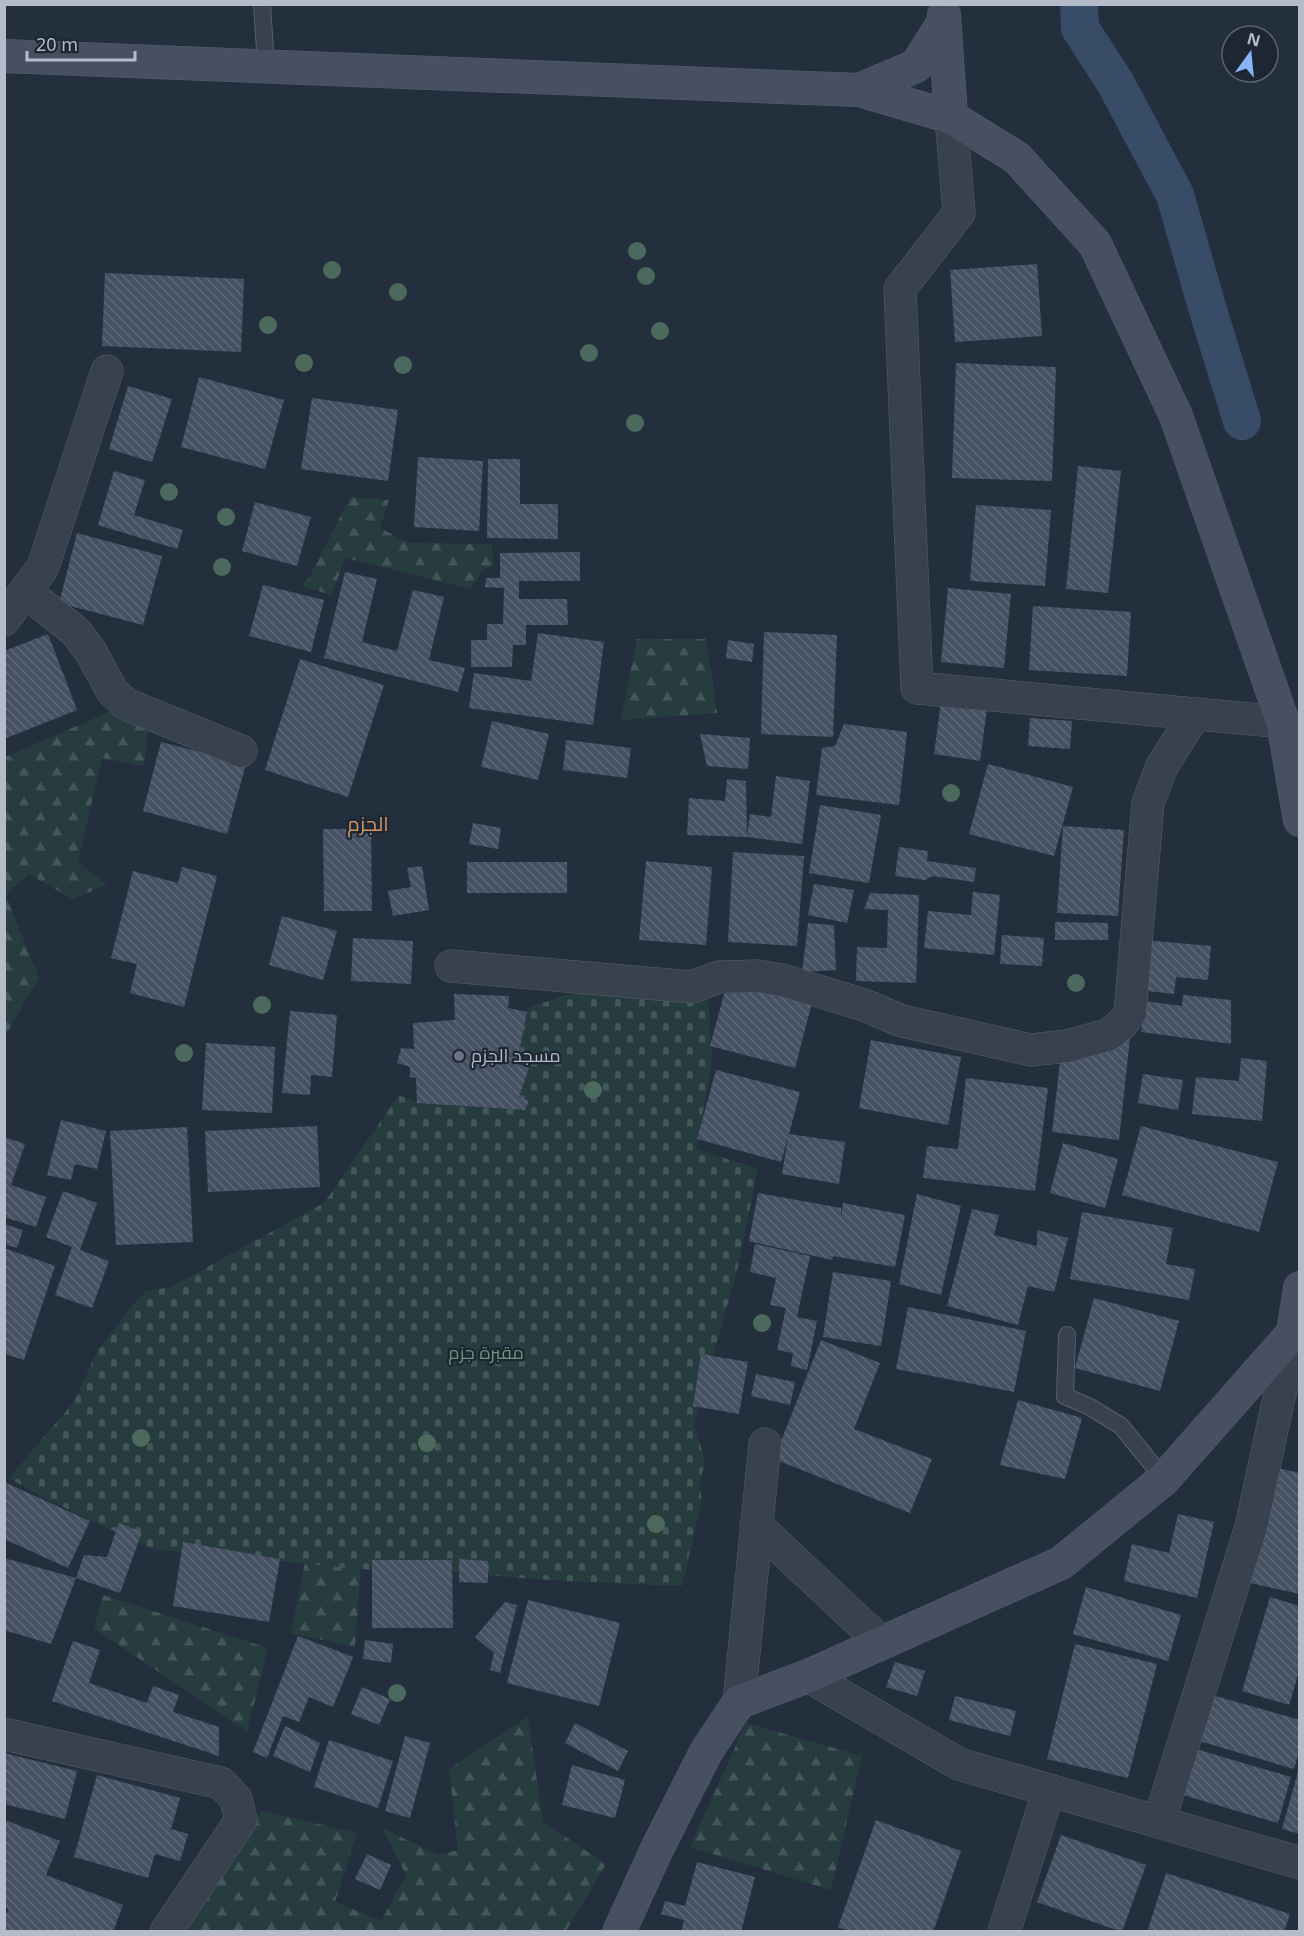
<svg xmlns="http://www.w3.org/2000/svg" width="1304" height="1936" font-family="'Noto Sans',Cairo,sans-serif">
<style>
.forest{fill:url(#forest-firs)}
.cemetery{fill:url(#cemetery-stones)}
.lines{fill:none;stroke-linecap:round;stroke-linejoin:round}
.canal{stroke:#394c67;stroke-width:38}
.building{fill:url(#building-back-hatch)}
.lane-casing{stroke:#565f6c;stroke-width:18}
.street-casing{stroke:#565f6c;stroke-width:33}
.secondary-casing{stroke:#565f6c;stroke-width:34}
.lane{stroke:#38414e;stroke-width:16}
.street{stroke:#38414e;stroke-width:32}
.secondary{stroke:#465061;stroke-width:33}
.tree{fill:#4b6a5d}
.worship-dot{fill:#6b7280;stroke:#1d2633;stroke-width:2}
.labels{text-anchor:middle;stroke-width:4.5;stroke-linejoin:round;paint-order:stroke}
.poi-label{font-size:18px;fill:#b4bcc9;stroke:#1d2633;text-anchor:start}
.park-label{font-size:18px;fill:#6b9a76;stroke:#1d2633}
.neighbourhood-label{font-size:20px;fill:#d59563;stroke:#1d2633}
</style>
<defs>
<pattern id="forest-firs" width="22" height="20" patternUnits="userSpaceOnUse" patternTransform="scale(1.5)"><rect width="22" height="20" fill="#263c3f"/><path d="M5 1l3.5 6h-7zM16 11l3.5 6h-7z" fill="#435659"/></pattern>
<pattern id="cemetery-stones" width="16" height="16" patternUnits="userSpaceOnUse" patternTransform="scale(1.5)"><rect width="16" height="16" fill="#263c3f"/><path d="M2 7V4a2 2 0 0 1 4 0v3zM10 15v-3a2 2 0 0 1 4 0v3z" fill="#435659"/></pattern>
<pattern id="building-back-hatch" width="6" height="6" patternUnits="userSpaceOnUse" patternTransform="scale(1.5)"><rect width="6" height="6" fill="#455162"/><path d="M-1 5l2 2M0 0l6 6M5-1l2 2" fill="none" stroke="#5d6877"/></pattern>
</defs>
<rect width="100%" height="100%" fill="#242f3e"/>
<g class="forest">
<path d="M350 497 389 500 380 528 409 543 492 544 493 566 482 571 471 589 346 558 331 595 302 586 309 578Z"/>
<path d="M637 639H706L717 713 621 720Z"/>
<path d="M114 710 149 722 144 766 102 758 78 862 107 885 72 899 29 874 6 896 39 978 5 1036V757Z"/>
<path d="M305 1562 361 1564 355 1647 291 1633Z"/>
<path d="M103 1595 268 1648 247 1732 94 1628Z"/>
<path d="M528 1717 543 1822 606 1864 566 1931 164 1932 262 1811 357 1833 335 1902 381 1921 406 1875 382 1828 438 1855 458 1850 449 1769Z"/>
<path d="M746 1723 862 1756 831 1890 690 1847Z"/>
</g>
<path class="cemetery" d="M601 984 708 997 712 1064 696 1149 758 1169 737 1271 694 1424 705 1462 699 1485 702 1500 682 1586C629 1584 575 1582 522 1578 471 1574 421 1567 370 1570L152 1549 40 1496 9 1478 74 1402 98 1350 133 1305 146 1291 171 1287 324 1203 399 1095 417 1103 525 1110 529 1101 519 1097 529 1068 517 1063 527 1012 530 1007Z"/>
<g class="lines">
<path class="canal" d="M1079 4 1080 28 1116 84 1175 195 1207 307 1242 421"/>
</g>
<g class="building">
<path d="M1037 264 1042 336 955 342 950 270Z"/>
<path d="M105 273 244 279 241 352 102 346Z"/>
<path d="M956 363 1056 367 1052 481 952 478Z"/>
<path d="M199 377 284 400 265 469 181 447Z"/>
<path d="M128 386 172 399 152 462 109 449Z"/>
<path d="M312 398 398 410 388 481 301 469Z"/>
<path d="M418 457 483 461 479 531 414 527Z"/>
<path d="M488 459H520V504H558V539L487 538Z"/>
<path d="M1078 466 1121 471 1108 593 1066 589Z"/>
<path d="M114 471 145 480 134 515 183 530 177 549 98 525Z"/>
<path d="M255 502 311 517 297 566 242 551Z"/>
<path d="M976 505 1051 510 1045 586 970 581Z"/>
<path d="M77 533 162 556 143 625 59 603Z"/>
<path d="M580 552V581H519V599H567L568 625H526V645H513L512 667H471V640H487V624H503L504 588 485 587 486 578H500V553Z"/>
<path d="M345 572 377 579 362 642 397 651 413 590 444 597 429 660 465 668 458 692 324 658Z"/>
<path d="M263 585 324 600 311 652 249 636Z"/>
<path d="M948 588 1011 594 1004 668 941 662Z"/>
<path d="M1033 606 1131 612 1127 676 1029 670Z"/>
<path d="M764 632 837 635 833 737 761 734Z"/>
<path d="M538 633 604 642 593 725 469 708 474 673 531 681Z"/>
<path d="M48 634 77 710 4 739V651Z"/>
<path d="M728 640 754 644 752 662 726 658Z"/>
<path d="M300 659 384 685 348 797 265 770Z"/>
<path d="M941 702 987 709 980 761 934 754Z"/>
<path d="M1030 718 1072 721 1070 749 1028 746Z"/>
<path d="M492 721 549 734 538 780 481 767Z"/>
<path d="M844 724 907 732 899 805 816 795 822 748 835 746Z"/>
<path d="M700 734 750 738 748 769 707 766Z"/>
<path d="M566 740 631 748 627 778 563 770Z"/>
<path d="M161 742 246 764 227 834 143 811Z"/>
<path d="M988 764 1073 787 1054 856 969 834Z"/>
<path d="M776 776 810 781 802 844 747 837 750 814 771 817Z"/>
<path d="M727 779 746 781 747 837 687 835 689 798 725 801Z"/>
<path d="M820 805 881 815 869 883 809 873Z"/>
<path d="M473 823 501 828 498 849 469 844Z"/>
<path d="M1063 826 1124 830 1118 916 1057 913Z"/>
<path d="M323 829H371L372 911H324Z"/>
<path d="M899 847 928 851 927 861 976 868 974 882 932 876 925 880 895 876Z"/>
<path d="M733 852 804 856 797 946 728 942Z"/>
<path d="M646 861 712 867 706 945 639 940Z"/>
<rect x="467" y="862" width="100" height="31"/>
<path d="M422 866 429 910 393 916 388 891 411 887 407 868Z"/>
<path d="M182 867 217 876 184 1007 130 993 137 964 111 958 133 871 178 883Z"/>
<path d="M814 884 854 890 847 923 808 915Z"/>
<path d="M973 892 1000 895 994 955 924 948 928 911 971 915Z"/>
<path d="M870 893 919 895 916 983 856 981 857 947 887 948 888 910 864 909Z"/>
<path d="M282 916 337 931 323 980 269 965Z"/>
<path d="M1055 922 1108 923V940H1055Z"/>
<path d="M808 923 834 925 836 970 802 972Z"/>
<path d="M1002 935 1044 938 1042 966 1000 964Z"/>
<path d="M353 938 413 941 411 984 351 981Z"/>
<path d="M1144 940 1211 946 1208 980 1176 977 1174 994 1139 990Z"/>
<path d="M729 976 813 999 795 1068 710 1046Z"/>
<path d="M454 994 509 996 508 1008 527 1012 517 1063 529 1068 519 1097 529 1101 525 1110 417 1103 416 1078 410 1077V1067L397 1063 401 1048 414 1049 413 1023 455 1020Z"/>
<path d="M1183 995 1231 1000V1044L1141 1032 1145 1001 1182 1006Z"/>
<path d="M290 1011 337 1015 332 1077 311 1075 310 1095 282 1093Z"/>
<path d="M1130 1038 1119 1140 1052 1132 1061 1053Z"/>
<path d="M871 1040 961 1057 948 1125 859 1108Z"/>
<path d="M206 1043 275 1047 272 1113 202 1110Z"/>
<path d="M1241 1058 1267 1061 1262 1121 1192 1114 1196 1077 1239 1081Z"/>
<path d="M716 1070 800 1092 789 1134 845 1142 839 1184 782 1174 788 1137 781 1162 697 1139Z"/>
<path d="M1143 1074 1183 1080 1178 1110 1138 1103Z"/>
<path d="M966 1078 1048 1088 1035 1191 923 1178 927 1146 958 1149Z"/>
<path d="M61 1120 106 1131 97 1169 75 1164 71 1180 47 1175Z"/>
<path d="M317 1126 320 1187 208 1192 205 1131Z"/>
<path d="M1141 1126 1278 1162 1259 1232 1122 1195Z"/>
<path d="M187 1127 193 1242 116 1245 110 1131Z"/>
<path d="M4 1137 25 1144 11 1185 46 1197 36 1227 4 1217Z"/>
<path d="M1063 1143 1118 1159 1105 1208 1050 1193Z"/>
<path d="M63 1191 97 1203 80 1250 109 1261 92 1308 55 1295 72 1247 46 1237Z"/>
<path d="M758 1193 841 1208V1216L843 1203 905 1215 895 1267 833 1256 832 1260 749 1241Z"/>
<path d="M917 1194 961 1206 941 1295 899 1284Z"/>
<path d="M972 1209 999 1215 994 1235 1037 1246V1230L1068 1238 1054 1292 1028 1286 1018 1325 947 1306Z"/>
<path d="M1082 1212 1173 1228 1166 1264 1195 1269 1189 1300 1070 1279Z"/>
<path d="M4 1224 23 1230 17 1248 4 1244Z"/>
<path d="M755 1244 810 1256 797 1317 817 1321 807 1370 791 1366 793 1353 777 1350 786 1308 770 1305 776 1278 750 1272Z"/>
<path d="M4 1248 55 1266 24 1360 4 1354Z"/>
<path d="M833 1272 891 1281 881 1346 823 1337Z"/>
<path d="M1094 1298 1179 1321 1160 1391 1075 1368Z"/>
<path d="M908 1307 1026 1331 1014 1392 896 1369Z"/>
<path d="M821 1340 880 1363 854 1429 932 1459 910 1513 774 1459Z"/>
<path d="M701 1354 748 1362 739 1414 693 1406Z"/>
<path d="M756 1374 795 1382 790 1405 751 1396Z"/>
<path d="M1018 1400 1082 1418 1065 1479 1000 1465Z"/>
<path d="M1277 1468 1300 1473V1594L1250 1583Z"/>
<path d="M4 1482 90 1521 68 1568 4 1539Z"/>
<path d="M1178 1514 1214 1522 1197 1598 1124 1581 1132 1544 1169 1553Z"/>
<path d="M119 1523 142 1532 120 1593 76 1578 84 1555 107 1557Z"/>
<path d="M183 1542 280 1559 269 1622 173 1606Z"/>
<path d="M4 1558 76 1578 51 1644 4 1630Z"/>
<path d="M459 1559 488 1561V1583L459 1582Z"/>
<path d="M372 1560H452L453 1628H372Z"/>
<path d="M1086 1587 1181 1615 1168 1661 1073 1634Z"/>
<path d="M1270 1597 1300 1606V1668L1289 1705 1242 1691Z"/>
<path d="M528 1600 620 1623 599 1706 507 1683Z"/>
<path d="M505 1602 517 1605 500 1673 490 1670 494 1653 475 1637Z"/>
<path d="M298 1636 353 1657 333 1707 309 1697 299 1722 283 1716 267 1758 253 1752Z"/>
<path d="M365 1640 393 1644 391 1663 363 1659Z"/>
<path d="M73 1641 100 1650 89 1683 147 1703 153 1686 179 1695 173 1712 219 1727V1756L52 1701Z"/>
<path d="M1075 1644 1157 1664 1128 1778 1047 1759Z"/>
<path d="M895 1662 925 1671 917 1696 886 1687Z"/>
<path d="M362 1687 390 1699 379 1725 351 1714Z"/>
<path d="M1212 1695 1300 1720V1749L1294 1769 1199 1741Z"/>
<path d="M955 1696 1016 1711 1010 1736 949 1720Z"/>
<path d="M575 1723 628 1751 618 1771 565 1743Z"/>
<path d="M285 1726 320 1743 310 1772 273 1756Z"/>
<path d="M405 1736 430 1743 410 1818 385 1811Z"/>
<path d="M329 1740 393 1761 378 1808 314 1787Z"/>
<path d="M1196 1749 1291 1777 1278 1823 1183 1795Z"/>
<path d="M4 1753 77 1771 65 1819 4 1804Z"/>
<path d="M572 1765 625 1780 615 1818 562 1805Z"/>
<path d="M1299 1768H1300V1834L1282 1829Z"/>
<path d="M97 1775 180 1798 171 1829 188 1834 180 1861 155 1854 148 1878 74 1857Z"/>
<path d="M5 1820 60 1841 46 1875 123 1905 113 1932H4V1914L9 1911 5 1906Z"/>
<path d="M876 1820 961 1851 933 1932H850L838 1927Z"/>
<path d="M1061 1835 1146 1865 1122 1932 1037 1902Z"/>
<path d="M367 1854 391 1865 380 1890 355 1879Z"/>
<path d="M697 1862 755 1877 741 1932H681L684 1920 661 1914 665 1901 685 1906Z"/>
<path d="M1166 1873 1290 1914 1284 1932H1147Z"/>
</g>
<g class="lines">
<defs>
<g id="lane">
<path d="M262 4 266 66"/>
<path d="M1067 1335 1065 1396 1090 1407 1121 1426 1164 1479"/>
</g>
<g id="street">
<path d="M951 117 959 213 900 289 917 688 1283 722"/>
<path d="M26 592 76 632 91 652 112 691 126 704 241 751"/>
<path d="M4 620 43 567 107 371"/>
<path d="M451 966 692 987 719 977 758 976 782 980 864 1005 902 1021 1031 1050 1067 1046 1108 1035 1122 1024 1130 1013 1148 803 1162 766 1195 714"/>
<path d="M756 1525 882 1643"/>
<path d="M808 1676 959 1764 1300 1863"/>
<path d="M739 1702 765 1444"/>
<path d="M4 1734 221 1783 236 1799 241 1820 166 1932"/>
<path d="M1159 1822 1251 1527 1293 1333"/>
<path d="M1004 1932 1049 1790"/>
</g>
<g id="secondary">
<path d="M944 15 951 117"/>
<path d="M4 56 859 90 916 66 944 22"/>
<path d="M859 90 951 117 1017 158 1095 244 1176 416 1283 722 1300 820"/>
<path d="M619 1932 656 1851 706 1752 739 1702 808 1676 1061 1563 1164 1479 1293 1333 1300 1288"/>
</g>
</defs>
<use href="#lane" class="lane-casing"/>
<use href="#street" class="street-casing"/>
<use href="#secondary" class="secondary-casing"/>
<use href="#lane" class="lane"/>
<use href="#street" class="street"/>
<use href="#secondary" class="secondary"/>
</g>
<g class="tree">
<circle cx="637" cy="251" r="9"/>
<circle cx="332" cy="270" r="9"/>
<circle cx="646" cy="276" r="9"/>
<circle cx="398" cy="292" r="9"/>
<circle cx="268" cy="325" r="9"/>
<circle cx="660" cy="331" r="9"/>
<circle cx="589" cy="353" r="9"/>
<circle cx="304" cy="363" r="9"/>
<circle cx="403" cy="365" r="9"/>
<circle cx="635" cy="423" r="9"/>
<circle cx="169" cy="492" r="9"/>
<circle cx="226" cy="517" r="9"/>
<circle cx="222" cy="567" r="9"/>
<circle cx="951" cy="793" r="9"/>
<circle cx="1076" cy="983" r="9"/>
<circle cx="262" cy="1005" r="9"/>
<circle cx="184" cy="1053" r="9"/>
<circle cx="593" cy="1090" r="9"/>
<circle cx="762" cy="1323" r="9"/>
<circle cx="141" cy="1438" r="9"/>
<circle cx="427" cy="1443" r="9"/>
<circle cx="656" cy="1524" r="9"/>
<circle cx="397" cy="1693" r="9"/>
</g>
<circle class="worship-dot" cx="459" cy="1056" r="6"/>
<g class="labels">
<g class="poi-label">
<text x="471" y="1062">مسجد الجزم</text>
</g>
<g class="park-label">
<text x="486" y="1359">مقبرة جزم</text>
</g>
<g class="neighbourhood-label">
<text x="368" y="831">الجزم</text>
</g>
</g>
<rect width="1304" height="1936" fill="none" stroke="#b4bcc9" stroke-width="12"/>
<g transform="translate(1250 54) rotate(15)"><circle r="28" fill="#1d2633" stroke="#59626f" stroke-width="1.5"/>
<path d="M0-4.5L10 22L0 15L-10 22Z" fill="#8ab4f8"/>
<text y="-9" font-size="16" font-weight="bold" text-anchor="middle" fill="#b4bcc9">N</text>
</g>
<path d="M27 51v9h108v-9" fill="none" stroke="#b4bcc9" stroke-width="3"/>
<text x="36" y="51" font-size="18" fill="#b4bcc9" stroke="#1d2633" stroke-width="4.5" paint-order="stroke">20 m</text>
</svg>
